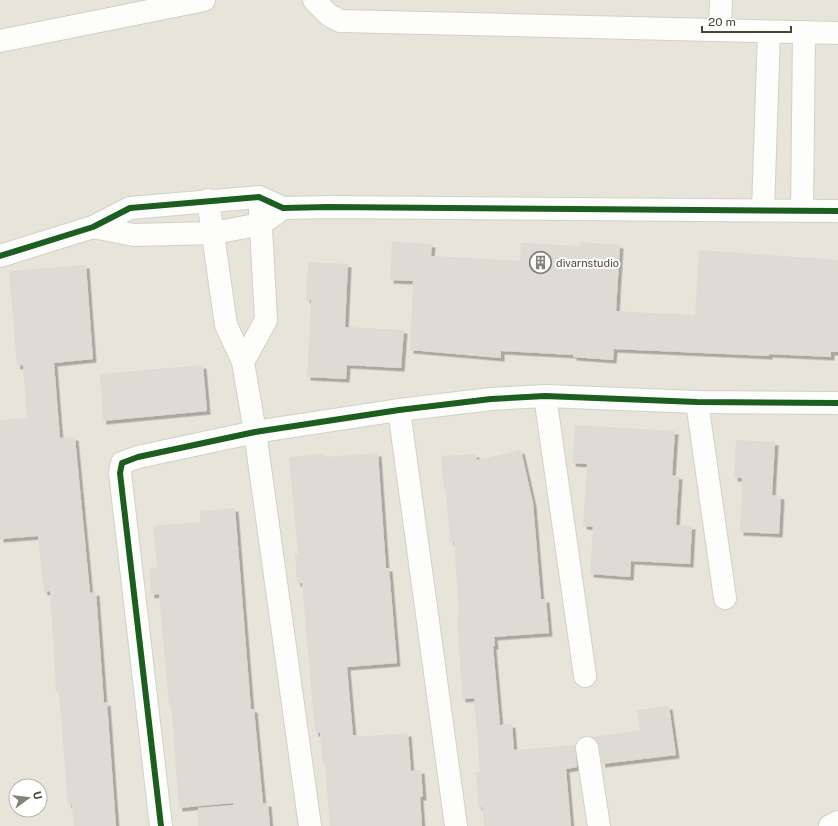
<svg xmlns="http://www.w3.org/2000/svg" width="838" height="826" font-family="'Public Sans',sans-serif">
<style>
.residential{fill:#e7e5d9;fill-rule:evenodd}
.building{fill:#dddbd4;filter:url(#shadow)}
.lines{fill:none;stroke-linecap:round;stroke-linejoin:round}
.minor-casing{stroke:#d1d0c9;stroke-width:24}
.minor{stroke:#fdfdfc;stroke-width:22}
.cycleway-casing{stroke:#fff;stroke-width:8}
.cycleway{stroke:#1b5e20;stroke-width:6}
.labels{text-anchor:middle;stroke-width:4;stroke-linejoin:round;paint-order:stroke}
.poi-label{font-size:11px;fill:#4a4636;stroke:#fff;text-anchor:start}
</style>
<defs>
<filter id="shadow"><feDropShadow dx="3.5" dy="3.5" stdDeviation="0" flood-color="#0004"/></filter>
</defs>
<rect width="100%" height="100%" fill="#f3f2ec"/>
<path class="residential" d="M0 0H838V826H0ZM16 786H40V810H16Z"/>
<g class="building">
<path d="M392 242 432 244 431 256 520 261 521 243 580 246V242L620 245 616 311 671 314 695 315 699 250 838 260V352H831V357L769 354V356L614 349 613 360 573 357V355L501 351V358L410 350 413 281 390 280Z"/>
<path d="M308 262 348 264 345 327 404 330 401 368 347 365 346 379 307 377 311 300H306Z"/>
<path d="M86 265 93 359 54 363 60 438 75 437 90 593 96 592 104 703 107 702 116 826H74L72 805H68L59 692H56L50 591 44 592 38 536 0 539V420L27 418 23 365 17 366 9 271Z"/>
<path d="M203 365 207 411 103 421 100 374Z"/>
<path d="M575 425 675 431 672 475 679 476 676 525 692 526 690 564 631 561 630 577 590 574 593 527 583 526 587 464 572 463Z"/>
<path d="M736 440 775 442 772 495 781 496 779 534 740 532 742 478H734Z"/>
<path d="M521 450 533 503 541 599H546L549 633 494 637 495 646H493L500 725 512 724 514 750 575 745 577 767 566 769 571 826H484L482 806 478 807 476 772H480L474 698 462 699 457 615H459L454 541 450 542 446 490H444L441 456 476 454 477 460Z"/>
<path d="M378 453 386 568H389L397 663 347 667 353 735H356V737L408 733 411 771 421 770 423 797H420L422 826H330L325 765H323L320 733H315L302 583H297L295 554H298L289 457 325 454V457Z"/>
<path d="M235 508 251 709H254L263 803H268L270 826H198V808L233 805V803L179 808 171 705 169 706 159 594 151 595 149 568H157L153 526 200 522V511Z"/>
<path d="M669 706 676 755 602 764 599 746 593 737 640 730 637 710Z"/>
</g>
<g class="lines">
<defs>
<g id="minor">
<path d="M314 0 329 15 340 21 838 33"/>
<path d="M720 30 721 0"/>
<path d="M0 41 204 0"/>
<path d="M208 200 226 325 243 362 255 432 310 826"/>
<path d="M763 210 769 32"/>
<path d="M802 211 804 32"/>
<path d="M93 227 134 235 214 233 261 224 283 208"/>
<path d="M0 256 93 227 130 208 259 197 283 208 328 207 838 211"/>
<path d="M243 362 266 320 260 209"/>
<path d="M545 396 585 676"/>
<path d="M697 402 725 598"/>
<path d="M399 410 456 826"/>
<path d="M587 748 599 826"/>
<path d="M161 826 120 473 122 463 138 457 255 432 399 410 491 399 545 396 697 402 838 403"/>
<path d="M830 826 838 822"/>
</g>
</defs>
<use href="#minor" class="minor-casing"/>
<use href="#minor" class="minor"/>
<defs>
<g id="cycleway">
<path d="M0 256 93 227 130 208 259 197 283 208 328 207 838 211"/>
<path d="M161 826 120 473 122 463 138 457 255 432 399 410 491 399 545 396 697 402 838 403"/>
</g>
</defs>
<use href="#cycleway" class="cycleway-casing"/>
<use href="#cycleway" class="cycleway"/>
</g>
<defs>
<symbol id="building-ring" viewBox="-11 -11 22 22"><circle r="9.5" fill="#fff" stroke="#858276" stroke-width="1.5"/><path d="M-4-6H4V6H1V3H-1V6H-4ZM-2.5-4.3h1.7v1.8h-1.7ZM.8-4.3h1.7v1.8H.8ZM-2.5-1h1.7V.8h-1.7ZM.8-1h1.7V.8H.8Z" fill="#858276"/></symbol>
</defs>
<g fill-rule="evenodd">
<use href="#building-ring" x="528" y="250" width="25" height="25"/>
</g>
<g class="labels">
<g class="poi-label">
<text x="556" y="267">divarnstudio</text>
</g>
</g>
<g transform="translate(28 798) rotate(75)"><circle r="19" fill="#ffffff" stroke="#b7b5af"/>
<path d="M0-3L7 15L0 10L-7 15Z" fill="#858276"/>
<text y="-6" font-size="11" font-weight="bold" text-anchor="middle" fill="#4a4636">U</text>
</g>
<path d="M702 26v6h89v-6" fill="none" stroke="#4a4636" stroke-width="2"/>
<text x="708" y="26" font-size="12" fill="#4a4636" stroke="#ffffff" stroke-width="3" paint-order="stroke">20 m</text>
</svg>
